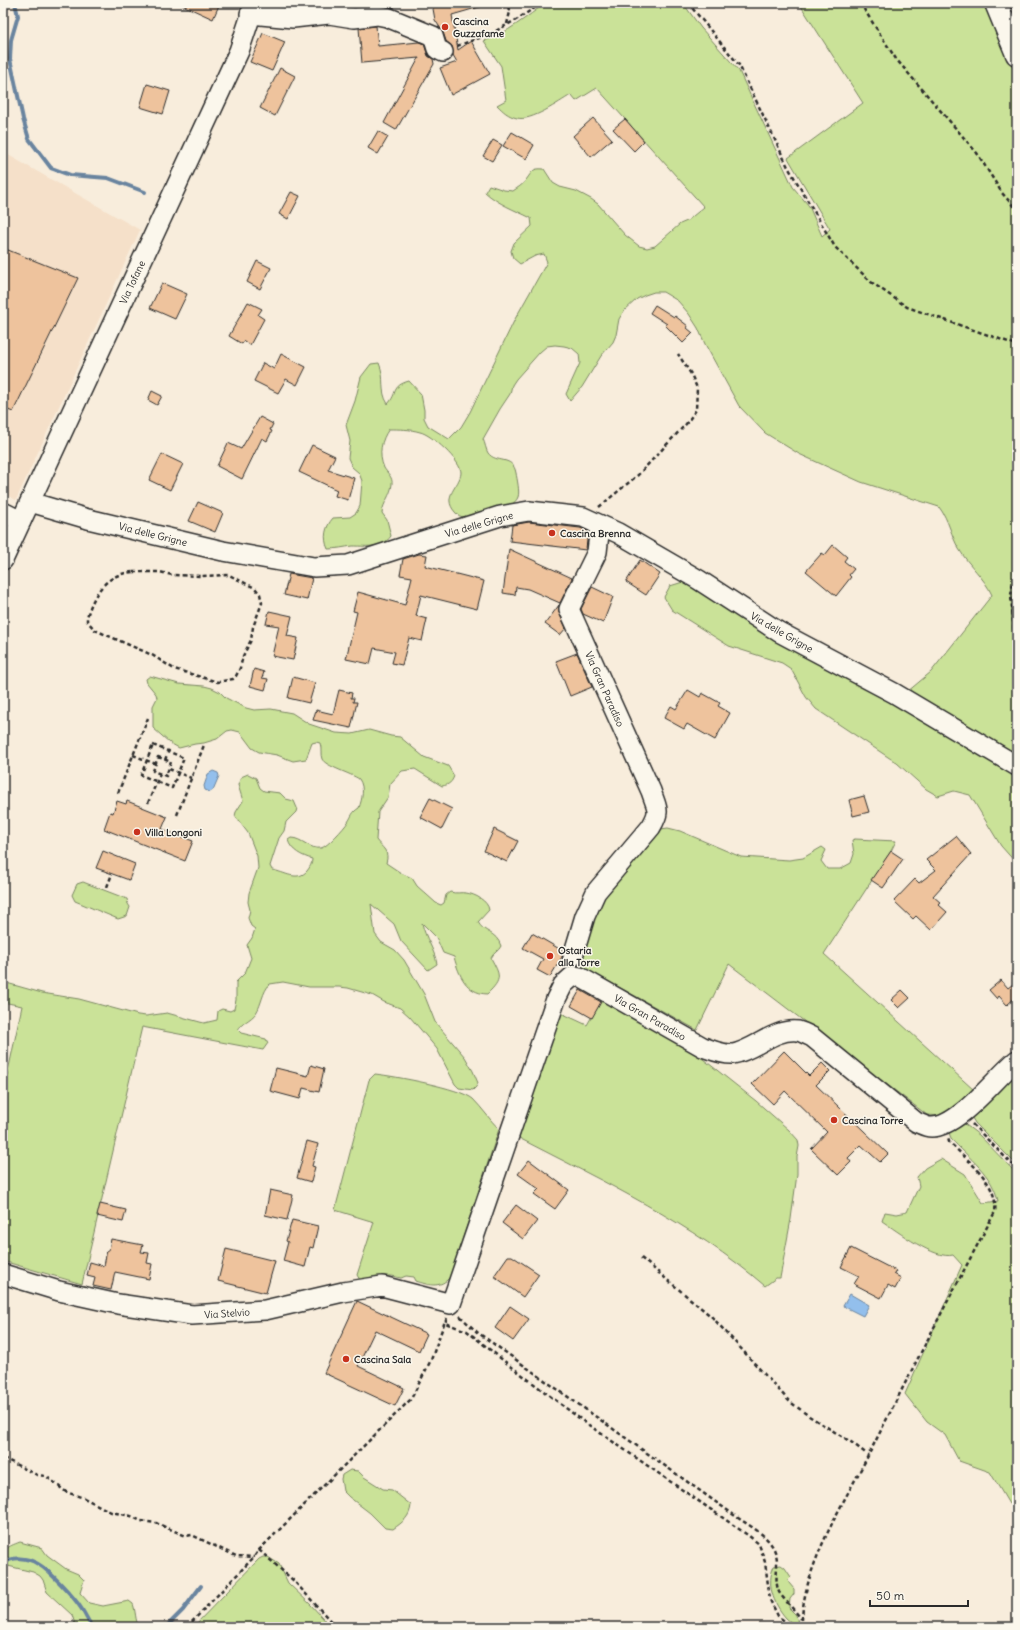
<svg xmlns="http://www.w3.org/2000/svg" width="1020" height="1630" font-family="Delius,sans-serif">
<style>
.built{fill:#f5e0c9}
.green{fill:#cae298;stroke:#7a8662}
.water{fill:#93bfec;stroke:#69849f}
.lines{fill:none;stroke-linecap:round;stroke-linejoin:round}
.stream{stroke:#69849f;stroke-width:4}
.building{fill:#eec39d;stroke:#2b2b2b}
.minor-casing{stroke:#2b2b2b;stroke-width:22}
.highway-casing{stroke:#2b2b2b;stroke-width:25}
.path{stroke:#2b2b2b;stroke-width:2.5;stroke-dasharray:4 3;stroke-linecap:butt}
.minor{stroke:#fbf7ec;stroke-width:19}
.highway{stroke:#fbf7ec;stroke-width:22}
.poi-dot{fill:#c8321e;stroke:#fbf7ec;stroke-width:1.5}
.labels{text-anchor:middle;stroke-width:3;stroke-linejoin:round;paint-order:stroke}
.poi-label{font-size:10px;font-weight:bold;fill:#2b2b2b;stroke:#fbf7ec;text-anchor:start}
.street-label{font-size:10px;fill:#2b2b2b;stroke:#fbf7ec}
</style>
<rect width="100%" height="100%" fill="#f8eddc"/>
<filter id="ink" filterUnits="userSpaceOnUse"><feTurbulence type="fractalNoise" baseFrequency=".025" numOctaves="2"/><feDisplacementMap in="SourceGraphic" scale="8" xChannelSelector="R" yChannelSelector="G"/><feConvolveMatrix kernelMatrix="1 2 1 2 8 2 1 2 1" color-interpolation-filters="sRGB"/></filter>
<g filter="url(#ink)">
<path class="built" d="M3 152 140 230 16 500 3 493Z"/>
<g class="green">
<path d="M546 3H683L701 28 739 71 793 187 809 206 822 236 830 229 788 158 863 103 799 3H986L1012 62 1017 81V864L1001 846 970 795 954 791 938 796 926 789 897 763 816 709 806 697 791 669 782 663 729 646 672 610 664 597 670 586 683 582 786 642 901 697 931 672 992 595C984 577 969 566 959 549 951 536 949 520 939 507L861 482 799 454 765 433 739 406 705 344 698 328 689 314 678 301 663 292H654L645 295 637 299 624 311 619 319 616 335 613 342 601 356 582 387 570 401 566 394 580 363 579 354 572 348 564 346 555 345 547 346 540 352 516 379 512 385 510 394 500 409 483 439C485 443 486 450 488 453 496 464 513 455 516 473 517 479 520 492 518 497 517 500 514 503 512 504 503 508 474 517 465 517 461 517 457 515 455 512 441 496 460 486 461 473 462 462 431 434 420 432 410 429 399 429 389 429 381 440 378 454 384 468 387 473 393 477 392 484 391 495 383 503 382 513L387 520 391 536C382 549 368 546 353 546 344 547 337 549 328 549 323 538 325 527 333 518L350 517 356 513 360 506 362 481 359 473 352 467 348 458 350 441 346 425 355 401 361 377 371 364 379 363C386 379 379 390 388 404 398 393 391 386 409 381L421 394 424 410V418L428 426 449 439 461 427 470 412 515 319 547 262 544 254 535 256 520 264 513 258 511 251 514 243 532 226 531 218C515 210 498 204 485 192L489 185 504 190 513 191C517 188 523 185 526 180 533 171 532 168 544 169L553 183 560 187 576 191 591 199 598 204 625 235 639 246 647 248 655 246 680 224 687 221 704 207 597 88 576 101 571 95C559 102 531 122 517 118 508 116 503 111 497 105L506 100 501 66 484 41C507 34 527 16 546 3Z"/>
<path d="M150 676 179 684 204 686 212 688 220 692 226 698 246 708 254 710 271 709 292 713 309 724 336 733 352 734 369 730 391 736 400 737 424 757 448 766 454 776C452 782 449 785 442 786L415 769 402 771 390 784 388 797 378 812 376 840C382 848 390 851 386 863L401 873 412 878 417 886 436 903 441 905 444 903 446 895 450 892C456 894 461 892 466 893 475 894 488 901 489 910L478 922C483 933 496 931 501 946 499 951 493 953 491 958 500 975 503 979 487 994 466 993 459 975 454 957L443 953 436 937 422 923C425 938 434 948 437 964L428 970 401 941 394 924 371 904 375 934 381 942 395 950 404 960 424 994 435 1022 465 1057 473 1071 478 1083 476 1087 473 1090 459 1088 455 1084 437 1049 410 1017 400 1008 384 1002 372 995 348 988 339 987H309L283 982 270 984C262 992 262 1004 256 1013 251 1020 241 1023 238 1030L241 1033 266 1039 268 1043 263 1050 142 1027 82 1284 3 1261V1095L22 1006 3 1002V982L42 993 79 999 138 1015 146 1016 167 1013 200 1022 204 1023 217 1020 218 1011 222 1009 230 1011 234 1009 236 1000V982L245 973 251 958 247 945 252 938 255 929 251 926 248 918 250 910 248 902 249 893 258 868 257 856 248 833 235 816 236 812 243 801 238 785 241 777 248 774 256 778 260 788 264 791 280 793 286 799 294 801 297 808 296 812 286 822 284 831 279 838 270 866 272 870C285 872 297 882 307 871 310 867 312 864 312 859 302 856 291 851 288 840L291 838C302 838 310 850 321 848 327 847 344 828 348 822 352 816 352 812 359 808 362 799 365 788 359 779 352 774 325 766 322 759 320 755 322 748 320 743L316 742 312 743 306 759 293 761 277 755 259 752 252 748 240 732 232 730 227 731 217 739 204 743 195 744 179 748 170 743 153 728V706L157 698 156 694 147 683 146 679Z"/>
<path d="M668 828 680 831 741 857 789 860 803 858 822 847 826 850 821 861 827 869H840L851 863 854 854 852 840 855 839 896 841 891 851 824 954 974 1090 950 1112 943 1116 927 1115 729 964 697 1030 588 970 582 965 576 956 587 916 650 835 661 829Z"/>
<path d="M83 882 127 899 128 904 130 907 127 916 118 919 75 901 72 895 77 884Z"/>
<path d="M603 997 703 1059 756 1101 789 1130 798 1140 799 1146 797 1157V1174L791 1219 780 1278H776L765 1286C692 1223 604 1182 519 1138L559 1012 587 1025Z"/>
<path d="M1017 1072V1165L975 1123 972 1118V1112Z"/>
<path d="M375 1074C394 1076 460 1088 473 1099 482 1108 490 1120 499 1129L450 1277C440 1289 428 1285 416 1281L414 1277 406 1276 401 1278 392 1276H376L360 1280 357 1275 374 1222 335 1210 369 1080Z"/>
<path d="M962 1122 979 1135 1017 1174V1507L1009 1504 990 1472 959 1461 945 1435 927 1422 905 1394 962 1265 953 1255C935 1260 897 1231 882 1221L885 1212 897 1214 907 1212 919 1186 917 1177 925 1168 941 1159 965 1174 983 1203 998 1201C993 1175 968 1157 951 1139L949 1132 953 1127Z"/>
<path d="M350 1470 358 1471 364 1477 383 1489 392 1490 411 1505C410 1517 403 1522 393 1529L385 1528 370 1513 349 1497 343 1491 341 1479 342 1475Z"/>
<path d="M20 1542 42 1548 47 1555 66 1569 78 1574 84 1580 80 1593 89 1603 103 1606 129 1601 133 1604C136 1612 135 1620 139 1627H76L72 1615 47 1592 43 1580 40 1576 33 1572 8 1566 3 1563C3 1548 7 1547 20 1542Z"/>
<path d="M263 1557H268L279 1564 288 1583 311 1605 331 1627H193L259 1559Z"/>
<path d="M781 1565 785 1568 791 1577 788 1580 789 1583 794 1589V1594L790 1599 789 1608 796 1615 799 1627 795 1626C793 1623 789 1621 786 1618 773 1603 766 1584 774 1566Z"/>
</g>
<g class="water">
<path d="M213 771 218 773 219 776 213 790 210 792 205 790 204 786 208 774Z"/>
<path d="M850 1294 869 1305 863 1316 843 1306Z"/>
</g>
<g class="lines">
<g class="stream">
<path d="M15 3 18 16 11 40 10 59 23 119 29 139 51 168 70 175 108 178 145 192"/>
<path d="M3 1564C12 1556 27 1557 38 1564 49 1570 74 1597 81 1608 85 1614 88 1621 92 1627"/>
<path d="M166 1627 183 1610 201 1586"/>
</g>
</g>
<g class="building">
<path d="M178 3H220L213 19Z"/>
<path d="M358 3H394V8L379 4 359 6Z"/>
<path d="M432 3H483V6L452 15 458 50 471 41 490 74 451 95 440 68 457 62 453 55 452 46 446 41 443 32 435 20Z"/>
<path d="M376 26 378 46 419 42 424 44 428 56 433 59 434 64 396 130 384 123 419 58 362 63 359 28Z"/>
<path d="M263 33 285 42 272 71 250 62Z"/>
<path d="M280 68 295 76 275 116 260 108Z"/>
<path d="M147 84 170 91 163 114 140 107Z"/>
<path d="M593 118 612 139 591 157 573 136Z"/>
<path d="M625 119 644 141 634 151 613 129Z"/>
<path d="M378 131 388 137 378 154 368 148Z"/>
<path d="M512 132 534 145 526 159 503 146Z"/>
<path d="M493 140 502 145 492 161 483 156Z"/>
<path d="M291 192 300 196 288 219 279 214Z"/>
<path d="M3 248 78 278 13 412 3 408Z"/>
<path d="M257 261 271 268 260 289 247 282Z"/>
<path d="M162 283 187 294 175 319 150 308Z"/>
<path d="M248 302 262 309 258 315 264 319 250 345 244 341 242 344 229 336Z"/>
<path d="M655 305 674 317 675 316 688 326 687 328 693 333 683 343 665 325 667 324 650 313Z"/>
<path d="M281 354 306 367 297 385 286 379 278 393 254 381 263 363 274 369Z"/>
<path d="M152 391 162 396 157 405 148 400Z"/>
<path d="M260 417 273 424 270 430 272 431 267 441 262 438 242 479 217 466 228 443 241 449Z"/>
<path d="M312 445 335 456 328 470 354 478 348 500 335 496 337 490 299 472Z"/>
<path d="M162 454 183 464 170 490 149 480Z"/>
<path d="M198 502 223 513 215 532 189 521Z"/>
<path d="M529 522 580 528 588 531 586 549V550L510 541 512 525Z"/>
<path d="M833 545 847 557 844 561 854 569 849 575 851 577 836 596 806 571 822 553 825 555Z"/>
<path d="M509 549 572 578 560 603 528 589 516 587 515 595 503 593Z"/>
<path d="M419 554 427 555 425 566 484 581 477 609 421 595 416 616 427 619 422 641 409 638 402 665 392 663 395 652 374 648 370 664 346 659 357 612 353 611 358 592 405 605 412 577 400 575 403 559Z"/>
<path d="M640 560 660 574 646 595 626 582Z"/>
<path d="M289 574 312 578 307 600 284 595Z"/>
<path d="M592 587 613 597 603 623 583 614 581 609Z"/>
<path d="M559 605V613L566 628 560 635 545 624Z"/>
<path d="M269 611 292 616 287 636 298 638 293 660 272 656 279 626 266 624Z"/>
<path d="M577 653 592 687 570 696 556 661Z"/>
<path d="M254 669 264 672 262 678 268 679 265 690 250 686Z"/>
<path d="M293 677 315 683 309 703 288 698Z"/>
<path d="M339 690 352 693 351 698H354L353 702H357L351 728 313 720 316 710 333 714Z"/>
<path d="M688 690 700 697 702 693 720 703 718 706 730 713 715 740 687 724 684 729 664 718 671 706 676 709Z"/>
<path d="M864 796 869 812 853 816 849 800Z"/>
<path d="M430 798 452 809 442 829 420 817Z"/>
<path d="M117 801 126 804 127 801 167 817 162 829 193 841 185 861 104 829 110 812 113 813Z"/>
<path d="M494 829 518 841 507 862 484 851Z"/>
<path d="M956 836 971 854 933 896 941 903 939 905 947 912 931 930 916 916 913 919 894 901 915 879 919 883 936 870 926 860Z"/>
<path d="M103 851 135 864 129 880 96 868Z"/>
<path d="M891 851 903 859 883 888 871 880Z"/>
<path d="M532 933 563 951 562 957 550 977 537 970 543 959 523 948Z"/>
<path d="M1001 980 1008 988 1017 981V996L1007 1005 999 996 997 999 989 990Z"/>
<path d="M580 990 601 1002 592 1018 571 1006Z"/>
<path d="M902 990 910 998 899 1008 891 1000Z"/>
<path d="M784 1051 809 1076 822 1063 830 1071 816 1085 888 1154 880 1162 861 1145 848 1158 851 1162 838 1175 811 1149 827 1132 785 1091 773 1104 752 1084Z"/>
<path d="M311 1065 324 1069 319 1092 303 1088 300 1099 270 1091 276 1068 308 1076Z"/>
<path d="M307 1141 318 1144 312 1166 315 1167 311 1182 297 1178Z"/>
<path d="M529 1160 569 1190 555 1209 534 1194 539 1189 518 1174Z"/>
<path d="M270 1190 293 1195 287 1220 265 1215Z"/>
<path d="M100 1204 126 1210 123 1222 97 1216Z"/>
<path d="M516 1205 537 1221 523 1239 502 1223Z"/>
<path d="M292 1220 318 1226 313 1248 310 1247 305 1267 283 1261 288 1242 286 1241Z"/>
<path d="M111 1239 143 1245 141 1252 149 1253 147 1263 152 1264 149 1279 115 1272 111 1290 93 1286 95 1278 87 1276 90 1262 104 1266 107 1250H109Z"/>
<path d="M851 1248 896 1271 894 1274 901 1278 895 1289 888 1285 881 1298 854 1284 859 1276 841 1267Z"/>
<path d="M226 1249 275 1261 266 1293 218 1281Z"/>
<path d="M508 1256H512L539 1274 523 1297 494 1276Z"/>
<path d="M357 1301 427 1334 419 1351 375 1330 358 1366 404 1388 395 1406 324 1373Z"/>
<path d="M510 1306 529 1319 513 1341 495 1328Z"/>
</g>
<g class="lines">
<defs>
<g id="minor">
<path d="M250 14 293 18 329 14 354 18 377 15 387 17 433 36 437 49 443 52"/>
<path d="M30 502 88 519 223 551 314 567 348 565 500 516 529 511 583 517 618 533 699 580 779 632 894 693 1017 766"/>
<path d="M3 512 21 521"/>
<path d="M3 560 239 51 255 3"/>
<path d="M573 956 585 916 596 892 651 827C661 810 657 809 651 791L569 609 597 552 600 525"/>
<path d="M3 1274 59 1291 118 1304 192 1315 265 1310 343 1292 382 1286 451 1304 556 999 563 985 573 976 580 977 703 1047C712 1050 723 1055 733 1054 755 1050 774 1028 798 1031 802 1032 808 1035 812 1037L916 1122C921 1124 926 1127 931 1127 958 1128 996 1077 1017 1060"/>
</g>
<path id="highway" d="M996 3 1017 54"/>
</defs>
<use href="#minor" class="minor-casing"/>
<use href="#highway" class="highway-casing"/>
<g class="path">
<path d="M688 3 739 65 788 167 835 247 871 282 907 307 1017 345"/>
<path d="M860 3 896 59 977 153 1002 193 1017 210"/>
<path d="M507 24 510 12 509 3"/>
<path d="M457 46 490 34 516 20 542 3"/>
<path d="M599 507 638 475 686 424 696 410 697 388 691 374 678 354"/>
<path d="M1017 556 1011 595 1017 670"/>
<path d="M133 572H160L172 575 200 576 229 575 255 588 260 594 262 603 253 627 251 640 243 656 240 668 236 676 233 679 218 682 174 669 152 655 95 630 87 621V617C94 593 106 574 133 572Z"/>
<path d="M153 745 184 758 172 788 141 775Z"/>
<path d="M133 755 156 764"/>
<path d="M158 757 171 762 166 776 153 771Z"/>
<path d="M165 760 170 747"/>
<path d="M169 769 191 778"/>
<path d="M118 793 148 718"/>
<path d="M148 803 160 774"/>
<path d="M177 815 204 745"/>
<path d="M107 887 112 874"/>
<path d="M972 1124 1017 1169"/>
<path d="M641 1258 712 1317 789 1401 809 1416 851 1442 868 1455"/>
<path d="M460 1316 477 1332 741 1520C757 1530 778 1542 777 1564 777 1573 775 1583 779 1592 783 1599 796 1611 801 1619"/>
<path d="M447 1318 445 1323 467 1331 504 1361 583 1421 749 1536 759 1544 765 1562 770 1600 778 1616 792 1627"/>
<path d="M3 1458 37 1475 46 1476 66 1492 84 1498 111 1512 131 1516 141 1521 156 1523 186 1536 192 1535 236 1556 254 1557"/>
<path d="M259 1550 294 1581 336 1627"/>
<path d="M187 1627 254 1557 259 1550 411 1399 431 1360 445 1321"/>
<path d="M802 1627C800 1571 844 1502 869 1454 910 1373 952 1292 995 1212 999 1183 967 1160 949 1142L948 1138"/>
</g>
<use href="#minor" class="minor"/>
<use href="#highway" class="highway"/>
</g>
</g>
<g class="poi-dot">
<circle cx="445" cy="27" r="4"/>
<circle cx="552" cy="533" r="4"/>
<circle cx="137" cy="832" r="4"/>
<circle cx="550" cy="956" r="4"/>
<circle cx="834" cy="1120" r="4"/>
<circle cx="346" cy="1359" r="4"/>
</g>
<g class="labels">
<g class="poi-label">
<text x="453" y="25">Cascina<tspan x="453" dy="12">Guzzafame</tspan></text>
<text x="560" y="537">Cascina Brenna</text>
<text x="145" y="836">Villa Longoni</text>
<text x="558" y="954">Ostaria<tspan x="558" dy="12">alla Torre</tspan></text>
<text x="842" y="1124">Cascina Torre</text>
<text x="354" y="1363">Cascina Sala</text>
</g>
<g class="street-label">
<text transform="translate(132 282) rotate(-65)" y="4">Via Tofane</text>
<text transform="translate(479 524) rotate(-16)" y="4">Via delle Grigne</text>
<text transform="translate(153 534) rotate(14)" y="4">Via delle Grigne</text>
<text transform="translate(782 632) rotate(30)" y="4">Via delle Grigne</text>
<text transform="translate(605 689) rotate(66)" y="4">Via Gran Paradiso</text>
<text transform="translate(650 1017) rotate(30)" y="4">Via Gran Paradiso</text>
<text transform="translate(227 1313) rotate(-4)" y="4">Via Stelvio</text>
</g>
</g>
<rect width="1020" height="1630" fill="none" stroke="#fbf7ec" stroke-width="16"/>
<rect x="8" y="8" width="1004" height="1614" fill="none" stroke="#2b2b2b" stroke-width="1.5" filter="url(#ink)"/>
<path d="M870 1600v6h98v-6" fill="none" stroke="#2b2b2b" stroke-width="2"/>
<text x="876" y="1600" font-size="12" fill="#2b2b2b" stroke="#fbf7ec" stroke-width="3" paint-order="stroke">50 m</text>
</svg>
